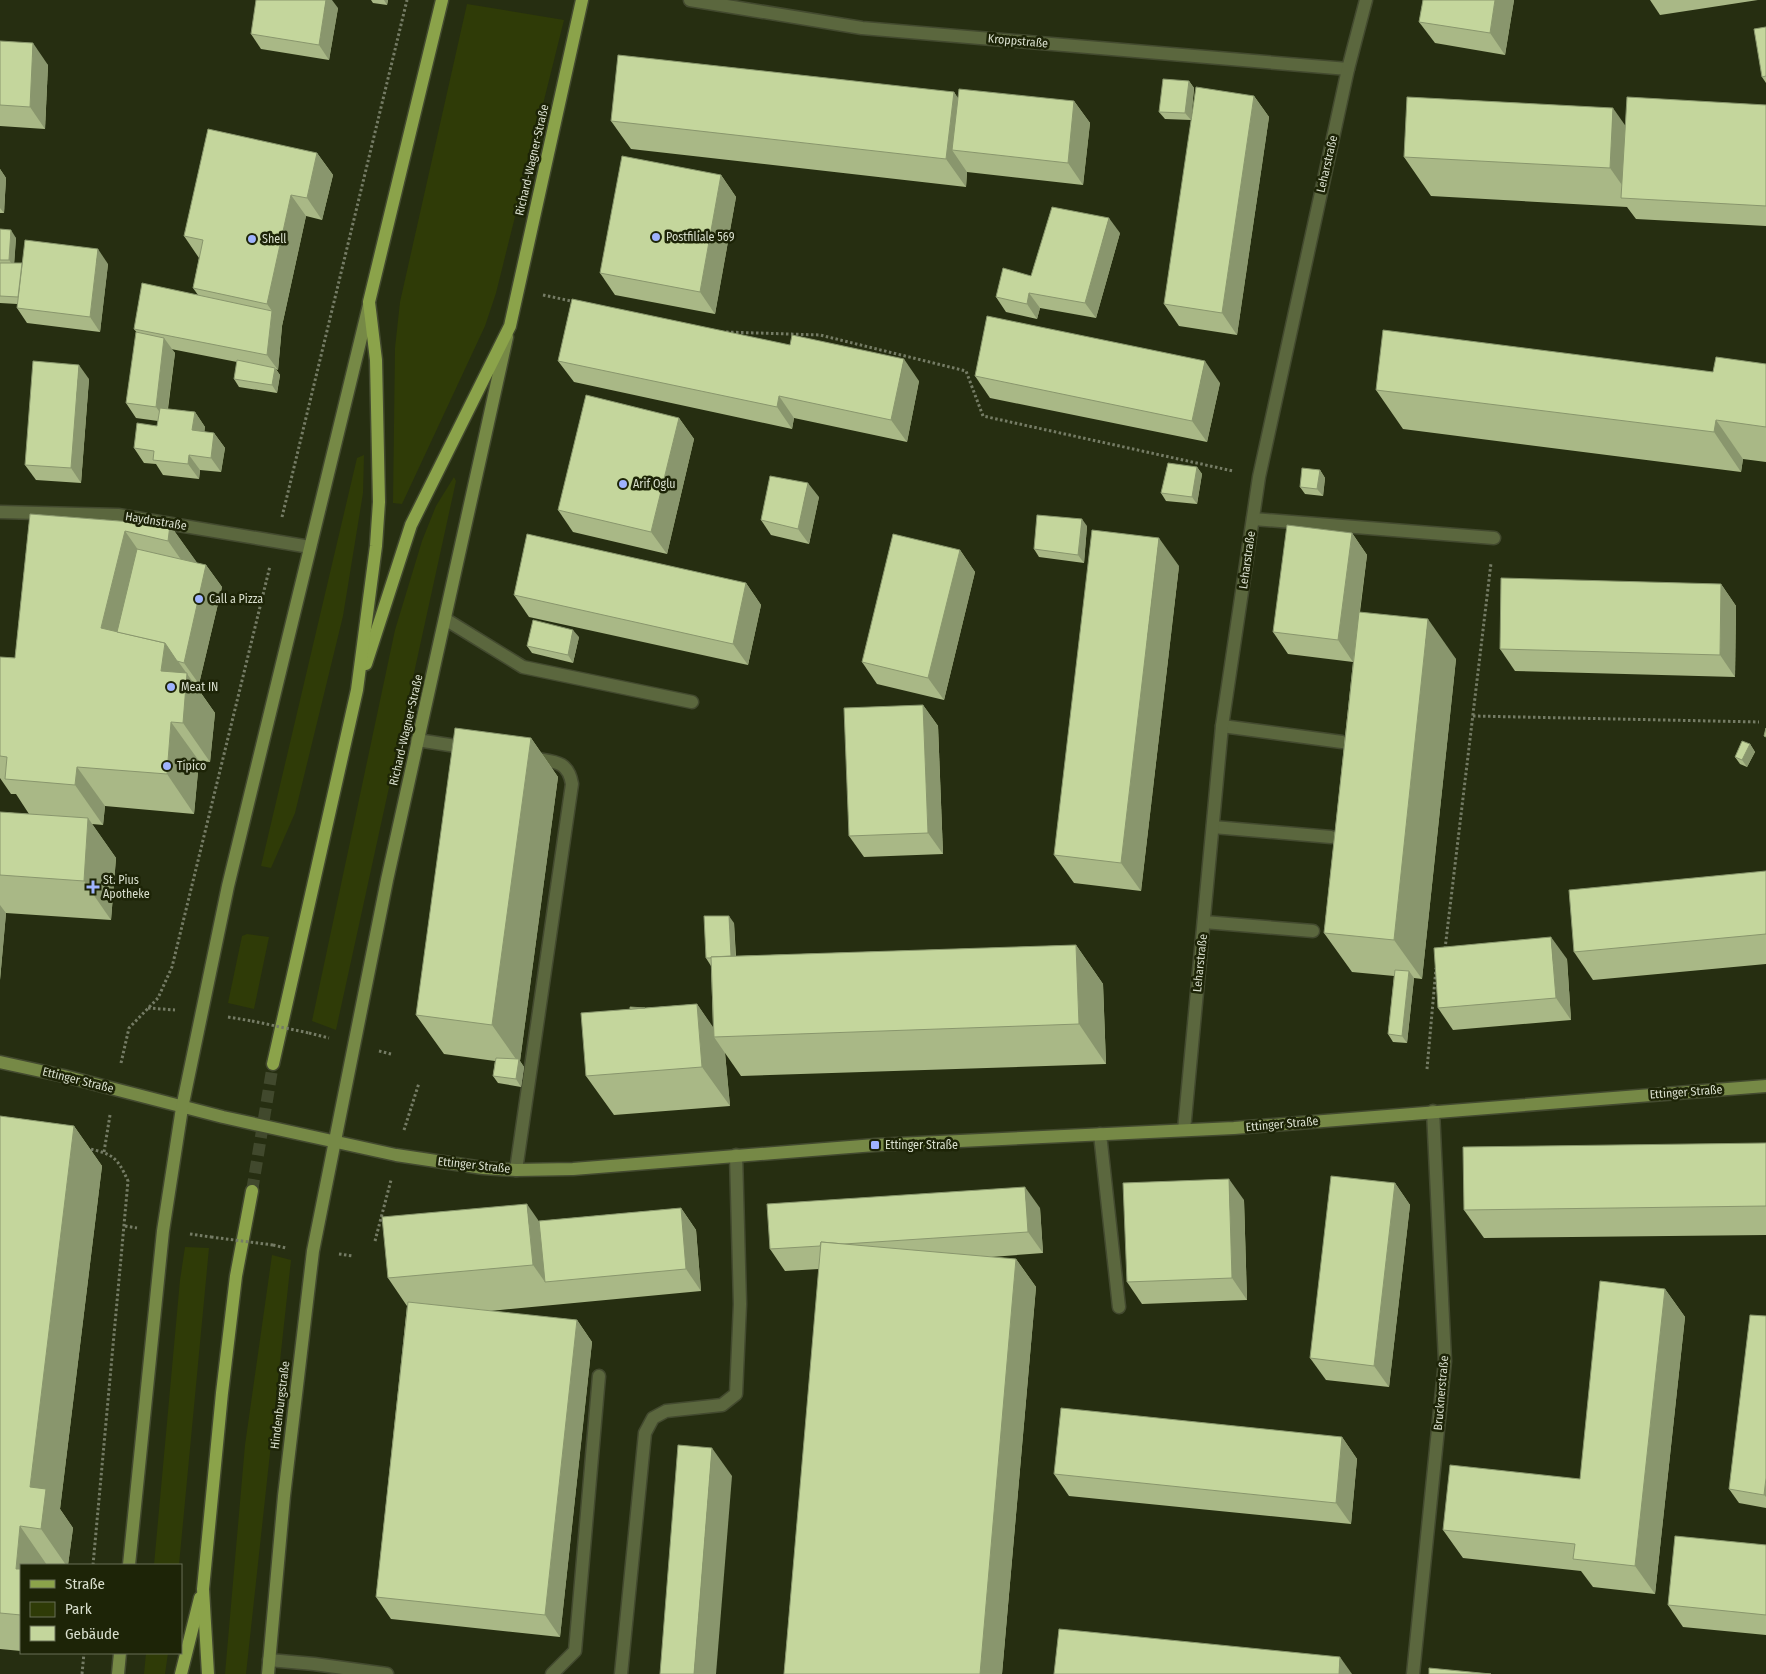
<svg xmlns="http://www.w3.org/2000/svg" width="1766" height="1674" font-family="'Fira Sans Condensed',sans-serif">
<style>
.green{fill:#2f3b07}
.lines{fill:none;stroke-linecap:round;stroke-linejoin:round}
.primary-tunnel{stroke:#41492d;stroke-width:12;stroke-dasharray:12 6;stroke-linecap:butt}
.lane-casing{stroke:#434a2f;stroke-width:15}
.street-casing{stroke:#434a2f;stroke-width:15}
.secondary-casing{stroke:#434a2f;stroke-width:15}
.primary-casing{stroke:#434a2f;stroke-width:15}
.path{stroke:#757c65;stroke-width:3;stroke-dasharray:2.5 2.5;stroke-linecap:butt}
.lane{stroke:#5b673e;stroke-width:12}
.street{stroke:#5b673e;stroke-width:12}
.secondary{stroke:#768946;stroke-width:12}
.primary{stroke:#8ba34a;stroke-width:12}
.path-bridge{stroke:#757c65;stroke-width:3;stroke-dasharray:2.5 2.5;stroke-linecap:butt}
.wall{fill:#a9b886}
.shaded-wall{fill:#89966d}
.building{fill:#c4d69c;stroke:#89966d}
.poi-dot{fill:#9fb3fd;stroke:#1d2407;stroke-width:2}
.labels{text-anchor:middle;stroke-width:5;stroke-linejoin:round;paint-order:stroke}
.street-label{font-size:12px;fill:#d9dfce;stroke:#1d2407}
.poi-label{font-size:12px;fill:#d9dfce;stroke:#1d2407;text-anchor:start}
</style>
<rect width="100%" height="100%" fill="#262e11"/>
<g class="green">
<path d="M467 4 564 20 496 293 485 326 402 504 393 503 395 348 400 302Z"/>
<path d="M364 455 363 493 343 616 295 813 271 868 261 866 357 458Z"/>
<path d="M454 477 456 481 336 1030 312 1021 395 630 422 541 436 506Z"/>
<path d="M247 934 269 937 254 1009 228 1003 242 936Z"/>
<path d="M185 1247 209 1248 179 1565H154L180 1280Z"/>
<path d="M272 1255 291 1260 246 1674H225L245 1445Z"/>
<path d="M146 1653H168L165 1674H144Z"/>
</g>
<g class="lines">
<path class="primary-tunnel" d="M252 1191 273 1064"/>
<defs>
<g id="lane">
<path d="M1253 519 1494 538"/>
<path d="M445 619 523 667 692 702"/>
<path d="M1222 726 1342 742"/>
<path d="M417 740 469 748"/>
<path d="M1213 827 1331 837"/>
<path d="M1204 922 1313 931"/>
<path d="M1100 1134 1119 1307"/>
<path d="M516 1170 572 784C568 759 552 762 531 758"/>
<path d="M269 1660 314 1664 387 1674"/>
<path d="M552 1674 575 1651 599 1376"/>
<path d="M621 1674 645 1433 653 1418 666 1411 722 1405 736 1394 740 1304 736 1155"/>
</g>
<g id="street">
<path d="M690 0 862 28 1348 69"/>
<path d="M0 512 118 515 310 547"/>
<path d="M1184 1130 1222 726 1259 477 1348 69 1366 0"/>
<path d="M1413 1674 1445 1361 1433 1111"/>
</g>
<g id="secondary">
<path d="M0 1062 64 1076 223 1117 396 1155 483 1168 516 1170 573 1169 875 1145 1234 1128 1766 1086"/>
<path d="M129 1565 163 1231 182 1108 228 886 369 305"/>
<path d="M118 1674 120 1653"/>
<path d="M268 1674 284 1496 313 1251 387 880 507 337"/>
</g>
<g id="primary">
<path d="M366 664 411 525 510 326 582 0"/>
<path d="M273 1064 357 690 376 546 379 502 376 360 369 302 442 0"/>
<path d="M181 1674 200 1598"/>
<path d="M208 1674 203 1589 222 1393 236 1276 252 1191"/>
</g>
</defs>
<use href="#lane" class="lane-casing"/>
<use href="#street" class="street-casing"/>
<use href="#secondary" class="secondary-casing"/>
<use href="#primary" class="primary-casing"/>
<g class="path">
<path d="M543 295 576 302"/>
<path d="M726 332 820 335 966 371 983 416 1233 471"/>
<path d="M282 517 407 0"/>
<path d="M1473 716 1759 722"/>
<path d="M1445 949 1491 563"/>
<path d="M148 1008 175 1010"/>
<path d="M228 1017 252 1021"/>
<path d="M309 1033 329 1038"/>
<path d="M379 1051 391 1054"/>
<path d="M121 1063 129 1028 158 998 172 967 270 566"/>
<path d="M1427 1069 1436 968"/>
<path d="M404 1130 419 1083"/>
<path d="M86 1148C112 1154 117 1156 128 1181L93 1565"/>
<path d="M104 1152 110 1115"/>
<path d="M125 1226 137 1228"/>
<path d="M190 1234 211 1237"/>
<path d="M375 1241 391 1180"/>
<path d="M273 1245 286 1248"/>
<path d="M339 1254 353 1256"/>
<path d="M82 1674 84 1653"/>
</g>
<use href="#lane" class="lane"/>
<use href="#street" class="street"/>
<use href="#secondary" class="secondary"/>
<use href="#primary" class="primary"/>
<g class="path-bridge">
<path d="M252 1021 309 1033"/>
<path d="M211 1237 273 1245"/>
</g>
</g>
<g class="wall">
<path d="M371 0H388L387 5 373 3Z"/>
<path d="M1423 0H1514L1505 55 1435 43 1419 22Z"/>
<path d="M1650 0H1758L1660 15Z"/>
<path d="M338 8 329 60 261 49 251 34Z"/>
<path d="M1766 27V83L1762 77Z"/>
<path d="M0 41 48 65 45 129 0 126Z"/>
<path d="M1189 81 1194 88 1191 120 1165 119 1159 112Z"/>
<path d="M954 92 958 99 1074 101 1090 123 1083 185 967 172 966 187 631 149 611 121Z"/>
<path d="M1254 96 1269 117 1237 335 1179 326 1164 304Z"/>
<path d="M1766 105V226L1636 219 1627 207 1431 196 1404 157Z"/>
<path d="M317 153 333 175 322 220 306 216 282 326 278 370 276 369 280 375 277 393 239 387 234 379 237 362 171 349 175 353 168 409 195 412 205 427 204 432 214 433 225 448 221 472 200 470 199 479 163 475 156 464 144 463 134 448 157 426 158 421 136 418 126 403 137 333 134 329 198 295 193 288 199 258 184 236Z"/>
<path d="M0 169 6 178 4 213H0Z"/>
<path d="M721 175 736 197 715 314 615 295 600 273Z"/>
<path d="M0 229 16 238 14 263 108 264 100 332 27 323 17 308V304L0 303Z"/>
<path d="M1120 233 1096 318 1040 308 1037 319 1006 312 996 297 1031 276Z"/>
<path d="M558 361 919 381 907 442 794 418 792 429 574 382Z"/>
<path d="M1766 364V462L1743 459 1741 472 1403 429 1376 390 1713 372Z"/>
<path d="M975 376 1220 383 1207 442 990 398Z"/>
<path d="M89 379 81 483 36 480 25 465Z"/>
<path d="M679 418 694 439 667 554 573 532 558 510Z"/>
<path d="M1197 467 1202 474 1197 504 1166 501 1161 493Z"/>
<path d="M1320 470 1325 478 1323 496 1305 494 1300 487Z"/>
<path d="M819 497 809 544 771 535 761 520Z"/>
<path d="M30 514 170 525 197 563 206 565 222 587 199 684 194 683 215 713 210 762 199 761 194 814 105 806 103 825 92 824 116 858 111 920 6 913 0 980V812L29 814 16 794H11L0 778V657L15 658Z"/>
<path d="M1087 526 1084 563 1039 557 1034 549Z"/>
<path d="M1352 533 1367 555 1360 612 1456 659 1422 979 1414 978 1407 1043 1393 1042 1388 1034 1394 976 1352 972 1324 933 1353 662 1288 654 1273 632Z"/>
<path d="M960 550 975 572 944 700 877 684 862 662Z"/>
<path d="M1179 566 1141 891 1074 883 1054 855Z"/>
<path d="M746 583 761 605 748 665 529 617 514 595Z"/>
<path d="M1721 584 1736 606 1735 677 1515 671 1500 649Z"/>
<path d="M579 637 573 663 532 653 527 646Z"/>
<path d="M923 705 938 726 943 854 864 857 849 836Z"/>
<path d="M531 738 558 777 520 1061 524 1067 521 1087 498 1083 493 1076 495 1061 444 1054 416 1015Z"/>
<path d="M1750 744 1755 752 1747 767 1740 764 1735 757Z"/>
<path d="M1766 871V964L1593 980 1574 952Z"/>
<path d="M734 923 736 956 1076 945 1103 984 1106 1064 741 1076 725 1053 730 1106 614 1115 586 1076 645 1008 697 1004 713 1028 711 966 706 958Z"/>
<path d="M1567 959 1571 1020 1453 1030 1438 1008Z"/>
<path d="M0 1116 74 1126 102 1166 60 1509 73 1528 68 1565H21V1651L0 1649Z"/>
<path d="M1766 1143V1235L1484 1238 1464 1210Z"/>
<path d="M1395 1183 1410 1205 1389 1387 1326 1380 1310 1358Z"/>
<path d="M1244 1200 1247 1300 1142 1304 1127 1282Z"/>
<path d="M681 1208 696 1230 701 1291 490 1311 577 1320 592 1342 560 1637 391 1619 376 1597 407 1306 388 1278 539 1221Z"/>
<path d="M1040 1208 1043 1253 991 1257 1016 1259 1036 1287 1002 1674H784L819 1269 785 1271 770 1249Z"/>
<path d="M1665 1289 1685 1317 1655 1594 1593 1587 1581 1571 1463 1558 1443 1530 1580 1479Z"/>
<path d="M1766 1316V1508L1739 1503 1729 1489Z"/>
<path d="M1342 1437 1357 1459 1351 1524 1069 1496 1054 1474Z"/>
<path d="M1766 1545V1635L1683 1627 1668 1605Z"/>
<path d="M35 1653H49L48 1654Z"/>
</g>
<g class="shaded-wall">
<path d="M326 0H332L338 8 329 60 319 45Z"/>
<path d="M384 0H388L387 5Z"/>
<path d="M1495 0H1514L1505 55 1490 33Z"/>
<path d="M33 43 48 65 45 129 30 107Z"/>
<path d="M1189 81 1194 88 1191 120 1185 113Z"/>
<path d="M954 92 973 120 952 150 967 172 966 187 946 159Z"/>
<path d="M1254 96 1269 117 1237 335 1222 313Z"/>
<path d="M1074 101 1090 123 1083 185 1068 163Z"/>
<path d="M1613 108 1641 148 1631 198 1610 168Z"/>
<path d="M317 153 333 175 322 220 307 198Z"/>
<path d="M0 169 6 178 4 213 0 208Z"/>
<path d="M721 175 736 197 715 314 700 292Z"/>
<path d="M291 195 306 216 282 326 278 370 267 355 272 311 267 304Z"/>
<path d="M1109 218 1120 233 1096 318 1085 303Z"/>
<path d="M11 230 16 238 14 267 9 260Z"/>
<path d="M98 249 108 264 100 332 90 317Z"/>
<path d="M1029 293 1040 308 1037 319 1027 304Z"/>
<path d="M164 338 175 353 166 421 156 407Z"/>
<path d="M904 359 919 381 907 442 891 420Z"/>
<path d="M1205 361 1220 383 1207 442 1192 421Z"/>
<path d="M79 365 89 379 81 483 71 468Z"/>
<path d="M275 368 280 375 277 393 272 385Z"/>
<path d="M779 396 794 418 792 429 777 407Z"/>
<path d="M195 412 205 427 203 445 192 430Z"/>
<path d="M679 418 694 439 667 554 651 532Z"/>
<path d="M1716 420 1743 459 1741 472 1714 432Z"/>
<path d="M214 433 225 448 221 472 211 458Z"/>
<path d="M189 455 200 470 199 479 188 464Z"/>
<path d="M1197 467 1202 474 1197 504 1192 497Z"/>
<path d="M1320 470 1325 478 1323 496 1317 489Z"/>
<path d="M808 483 819 497 809 544 798 529Z"/>
<path d="M1082 519 1087 526 1084 563 1078 555Z"/>
<path d="M170 525 198 564 196 581 168 541Z"/>
<path d="M125 531 152 570 133 650 101 628Z"/>
<path d="M1352 533 1367 555 1353 662 1338 640Z"/>
<path d="M1159 538 1179 566 1141 891 1121 863Z"/>
<path d="M960 550 975 572 944 700 928 678Z"/>
<path d="M206 565 222 587 199 684 184 663Z"/>
<path d="M746 583 761 605 748 665 733 644Z"/>
<path d="M1721 584 1736 606 1735 677 1720 655Z"/>
<path d="M1428 619 1456 659 1422 979 1394 940Z"/>
<path d="M573 630 579 637 573 663 568 655Z"/>
<path d="M165 643 215 713 210 762 183 723 161 671Z"/>
<path d="M923 705 938 726 943 854 928 833Z"/>
<path d="M171 722 199 761 194 814 167 774Z"/>
<path d="M531 738 558 777 520 1061 524 1067 521 1087 516 1079 518 1062 492 1025Z"/>
<path d="M1750 744 1755 752 1747 767 1742 760Z"/>
<path d="M77 767 105 806 103 825 75 785Z"/>
<path d="M88 818 116 858 111 920 84 881Z"/>
<path d="M0 905 6 913 0 980Z"/>
<path d="M729 916 734 923 736 964 731 957Z"/>
<path d="M1551 937 1567 959 1571 1020 1556 998Z"/>
<path d="M1076 945 1103 984 1106 1064 1079 1024Z"/>
<path d="M1409 971 1414 978 1407 1043 1402 1036Z"/>
<path d="M697 1004 720 1037H714L725 1053 730 1106 702 1067Z"/>
<path d="M74 1126 102 1166 60 1509 73 1528 68 1565H66L41 1529 30 1487Z"/>
<path d="M1229 1179 1244 1200 1247 1300 1232 1278Z"/>
<path d="M1395 1183 1410 1205 1389 1387 1374 1366Z"/>
<path d="M1025 1187 1040 1208 1043 1253 1028 1232Z"/>
<path d="M527 1204 554 1243 545 1282 533 1265Z"/>
<path d="M681 1208 696 1230 701 1291 686 1269Z"/>
<path d="M1016 1259 1036 1287 1002 1674H980Z"/>
<path d="M1665 1289 1685 1317 1655 1594 1635 1566Z"/>
<path d="M577 1320 592 1342 560 1637 545 1615Z"/>
<path d="M1342 1437 1357 1459 1351 1524 1336 1503Z"/>
<path d="M712 1448 732 1476 716 1674H694Z"/>
<path d="M1766 1478V1497L1764 1495Z"/>
<path d="M20 1526 47 1565H21V1577L16 1569Z"/>
<path d="M1340 1657 1352 1674H1339Z"/>
</g>
<g class="building">
<path d="M256 0H326L319 45 251 34Z"/>
<path d="M1423 0H1495L1490 33 1419 22Z"/>
<path d="M1766 27V76L1762 77 1754 29Z"/>
<path d="M0 41 33 43 30 107 0 105Z"/>
<path d="M618 55 954 92 946 159 611 121Z"/>
<path d="M1163 79 1189 81 1185 113 1159 112Z"/>
<path d="M1196 87 1254 96 1222 313 1164 304Z"/>
<path d="M959 89 1074 101 1068 163 952 150Z"/>
<path d="M1407 97 1613 108 1610 168 1404 157Z"/>
<path d="M1627 97 1766 105V206L1621 198Z"/>
<path d="M208 129 317 153 307 198 291 195 267 304 193 288 203 240 184 236Z"/>
<path d="M622 156 721 175 700 292 600 273Z"/>
<path d="M1052 207 1109 218 1085 303 1029 293 1027 304 996 297 1003 268 1031 276Z"/>
<path d="M0 229 11 230 9 260H0Z"/>
<path d="M25 240 98 249 90 317 17 308Z"/>
<path d="M0 263H22L18 297 0 296Z"/>
<path d="M142 283 272 311 267 355 134 329Z"/>
<path d="M572 299 790 345 792 335 904 359 891 420 779 396 777 407 558 361Z"/>
<path d="M987 316 1205 361 1192 421 975 376Z"/>
<path d="M1383 330 1713 372 1716 357 1766 364V427L1716 420 1714 432 1376 390Z"/>
<path d="M136 332 164 338 156 407 126 403Z"/>
<path d="M237 360 275 368 272 385 234 379Z"/>
<path d="M33 361 79 365 71 468 25 465Z"/>
<path d="M586 395 679 418 651 532 558 510Z"/>
<path d="M160 408 195 412 192 430 214 433 211 458 189 455 188 464 153 460 154 451 134 448 137 423 157 426Z"/>
<path d="M1168 463 1197 467 1192 497 1161 493Z"/>
<path d="M1302 468 1320 470 1317 489 1300 487Z"/>
<path d="M770 476 808 483 798 529 761 520Z"/>
<path d="M30 514 170 525 168 541 125 531 101 628 165 643 161 671 187 673 183 723 171 722 167 774 77 767 75 785 5 779 7 757 0 756V657L15 658Z"/>
<path d="M1037 515 1082 519 1078 555 1034 549Z"/>
<path d="M1287 525 1352 533 1338 640 1273 632Z"/>
<path d="M1092 530 1159 538 1121 863 1054 855Z"/>
<path d="M527 534 746 583 733 644 514 595Z"/>
<path d="M893 534 960 550 928 678 862 662Z"/>
<path d="M137 549 206 565 184 663 177 661 165 643 117 632Z"/>
<path d="M1501 578 1721 584 1720 655 1500 649Z"/>
<path d="M1359 612 1428 619 1394 940 1324 933Z"/>
<path d="M533 620 573 630 568 655 527 646Z"/>
<path d="M923 705 928 833 849 836 844 708Z"/>
<path d="M455 728 531 738 492 1025 416 1015Z"/>
<path d="M1766 728V737L1764 736Z"/>
<path d="M1742 741 1750 744 1742 760 1735 757Z"/>
<path d="M0 812 88 818 84 881 0 875Z"/>
<path d="M1766 871V934L1574 952 1569 890Z"/>
<path d="M704 916H729L731 956 711 957V958H706Z"/>
<path d="M1551 937 1556 998 1438 1008 1434 948Z"/>
<path d="M1076 945 1079 1024 714 1037 711 957Z"/>
<path d="M1395 970 1409 971 1402 1036 1388 1034Z"/>
<path d="M697 1004 702 1067 586 1076 581 1013Z"/>
<path d="M630 1007 645 1008 630 1009Z"/>
<path d="M496 1058 519 1059 516 1079 493 1076Z"/>
<path d="M0 1116 74 1126 30 1487 46 1489 41 1529 20 1526 16 1569H21V1615L0 1613Z"/>
<path d="M1766 1143V1206L1464 1210 1463 1147Z"/>
<path d="M1331 1176 1395 1183 1374 1366 1310 1358Z"/>
<path d="M1229 1179 1232 1278 1127 1282 1123 1183Z"/>
<path d="M1025 1187 1028 1232 844 1244 821 1242 820 1246 770 1249 767 1204Z"/>
<path d="M527 1204 533 1265 388 1278 382 1217Z"/>
<path d="M681 1208 686 1269 545 1282 539 1221Z"/>
<path d="M821 1242 1016 1259 980 1674H784Z"/>
<path d="M1600 1281 1665 1289 1635 1566 1573 1559 1575 1544 1443 1530 1450 1465 1580 1479Z"/>
<path d="M408 1302 577 1320 545 1615 376 1597Z"/>
<path d="M1750 1315 1766 1316V1478L1764 1495 1729 1489Z"/>
<path d="M1061 1408 1342 1437 1336 1503 1054 1474Z"/>
<path d="M678 1445 712 1448 694 1674H660Z"/>
<path d="M1675 1536 1766 1545V1615L1668 1605Z"/>
<path d="M1059 1629 1340 1657 1339 1674H1054Z"/>
<path d="M1429 1668 1491 1674H1429Z"/>
</g>
<g class="poi-dot">
<circle cx="656" cy="237" r="5"/>
<circle cx="252" cy="239" r="5"/>
<circle cx="623" cy="484" r="5"/>
<circle cx="199" cy="599" r="5"/>
<circle cx="171" cy="687" r="5"/>
<circle cx="167" cy="766" r="5"/>
<path d="M90.5 879.5h5v5h5v5h-5v5h-5v-5h-5v-5h5z"/>
<rect x="870" y="1140" width="10" height="10" rx="2.5"/>
</g>
<g class="labels">
<g class="street-label">
<text transform="translate(1018 41) rotate(5)" y="4">Kroppstraße</text>
<text transform="translate(532 160) rotate(-77)" y="4">Richard-Wagner-Straße</text>
<text transform="translate(1327 164) rotate(-77)" y="4">Leharstraße</text>
<text transform="translate(156 521) rotate(9)" y="4">Haydnstraße</text>
<text transform="translate(1247 560) rotate(-82)" y="4">Leharstraße</text>
<text transform="translate(406 730) rotate(-77)" y="4">Richard-Wagner-Straße</text>
<text transform="translate(1200 963) rotate(-84)" y="4">Leharstraße</text>
<text transform="translate(78 1080) rotate(14)" y="4">Ettinger Straße</text>
<text transform="translate(1686 1092) rotate(-4)" y="4">Ettinger Straße</text>
<text transform="translate(1282 1124) rotate(-5)" y="4">Ettinger Straße</text>
<text transform="translate(474 1165) rotate(6)" y="4">Ettinger Straße</text>
<text transform="translate(1441 1393) rotate(-85)" y="4">Brucknerstraße</text>
<text transform="translate(280 1405) rotate(-83)" y="4">Hindenburgstraße</text>
</g>
<g class="poi-label">
<text x="666" y="241">Postfiliale 569</text>
<text x="262" y="243">Shell</text>
<text x="633" y="488">Arif Oglu</text>
<text x="209" y="603">Call a Pizza</text>
<text x="181" y="691">Meat IN</text>
<text x="177" y="770">Tipico</text>
<text x="103" y="884">St. Pius<tspan x="103" dy="14">Apotheke</tspan></text>
<text x="885" y="1149">Ettinger Straße</text>
</g>
</g>
<rect x="20" y="1564" width="162" height="90" fill="#1d2407" stroke="#686f57"/>
<rect x="30" y="1580" width="25" height="8" fill="#8ba34a" stroke="#686f57"/>
<text x="65" y="1589" font-size="15" fill="#d9dfce">Straße</text>
<rect x="30" y="1602" width="25" height="15" fill="#2f3b07" stroke="#686f57"/>
<text x="65" y="1614" font-size="15" fill="#d9dfce">Park</text>
<rect x="30" y="1626" width="25" height="15" fill="#c4d69c" stroke="#686f57"/>
<text x="65" y="1639" font-size="15" fill="#d9dfce">Gebäude</text>
</svg>
